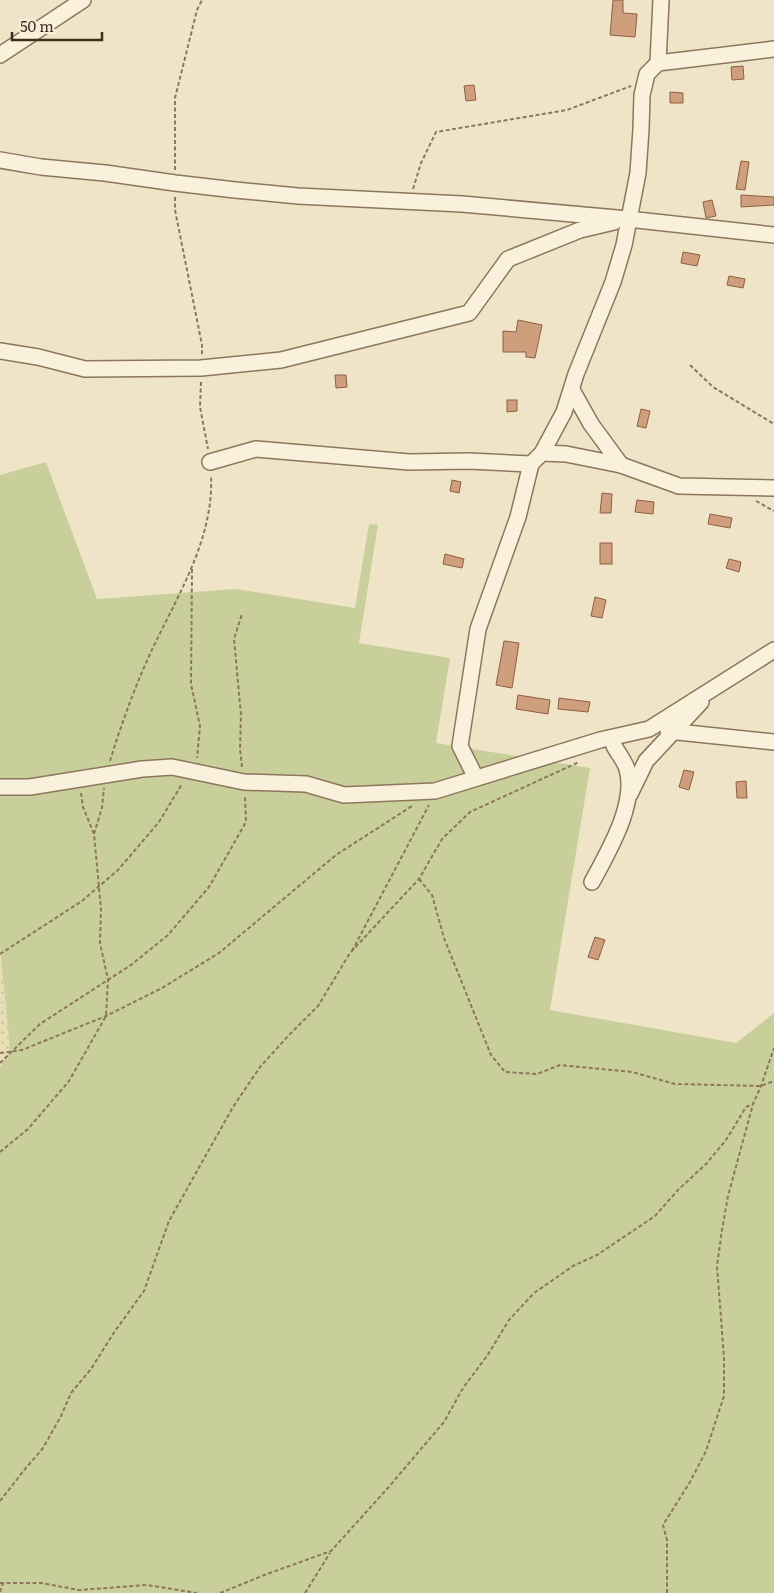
<svg xmlns="http://www.w3.org/2000/svg" width="774" height="1593" font-family="Literata,serif">
<style>
.farmland{fill:url(#farmland-dots)}
.green{fill:#c9cf9b}
.building{fill:#cf9f7d;stroke:#8d5f41}
.lines{fill:none;stroke-linecap:round;stroke-linejoin:round}
.minor-casing{stroke:#8d765c;stroke-width:18}
.path{stroke:#8d765c;stroke-width:2;stroke-dasharray:4 2.5;stroke-linecap:butt}
.minor{stroke:#faf1dc;stroke-width:15}
</style>
<defs>
<pattern id="farmland-dots" width="8" height="8" patternUnits="userSpaceOnUse" patternTransform="scale(1.25)"><rect width="8" height="8" fill="#e6deb5"/><path d="M2 2h.1M6 6h.1" fill="none" stroke="#c6bf9b" stroke-width="1.8" stroke-linecap="round"/></pattern>
</defs>
<rect width="100%" height="100%" fill="#f0e4c8"/>
<path class="farmland" d="M0 946 10 1049 0 1067Z"/>
<path class="green" d="M46 462 97 599 236 589 355 608 369 524 378 525 359 643 450 658 436 743 590 768 550 1010 736 1043 774 1013V1593H0V1067L10 1049 0 946V475Z"/>
<g class="building">
<path d="M613 0H623V13L637 14 635 37 610 35Z"/>
<path d="M743 66 744 79 732 80 731 67Z"/>
<path d="M474 85 476 100 466 101 464 86Z"/>
<path d="M670 92 683 93V103H670Z"/>
<path d="M741 161 749 162 745 190 736 189Z"/>
<path d="M741 195 774 197V205L741 207Z"/>
<path d="M712 200 716 216 706 218 703 202Z"/>
<path d="M683 252 700 255 697 266 681 263Z"/>
<path d="M729 276 745 279 743 288 727 285Z"/>
<path d="M518 320 542 325 535 358 526 357V352H503V331L516 332Z"/>
<path d="M335 375H346L347 387 336 388Z"/>
<path d="M507 400H517V411L507 412Z"/>
<path d="M641 409 650 411 646 428 637 426Z"/>
<path d="M452 480 461 482 459 493 450 491Z"/>
<path d="M602 493 612 494 611 513H600Z"/>
<path d="M637 500 654 502 653 514 635 512Z"/>
<path d="M710 514 732 518 730 528 708 524Z"/>
<rect x="600" y="543" width="12" height="21"/>
<path d="M445 554 464 559 462 568 443 564Z"/>
<path d="M729 559 741 562 739 572 726 568Z"/>
<path d="M595 597 606 600 602 618 591 616Z"/>
<path d="M504 641 519 643 512 688 496 685Z"/>
<path d="M518 695 550 700 548 714 516 709Z"/>
<path d="M559 698 590 702 588 712 558 709Z"/>
<path d="M684 770 694 772 689 790 679 787Z"/>
<path d="M746 781 747 798H737L736 782Z"/>
<path d="M595 937 605 940 598 960 588 957Z"/>
</g>
<g class="lines">
<defs>
<g id="minor">
<path d="M0 55 83 0"/>
<path d="M658 63 661 0"/>
<path d="M0 160 41 167 105 173 175 183 235 190 298 196 462 204 628 219 774 235"/>
<path d="M0 351 38 357 85 369 201 368 281 360 469 313 508 259 580 230 614 222"/>
<path d="M572 390 591 424 621 465"/>
<path d="M542 453 566 454 621 465 679 486 774 488"/>
<path d="M210 462 256 449 409 462 469 461 531 464"/>
<path d="M668 731 774 742"/>
<path d="M476 778 460 746 478 629 518 517 531 464 542 453 564 412 576 374 613 282 624 245 638 173 641 129 642 95 647 74 658 63 774 49"/>
<path d="M0 787H30L142 769 172 767 244 782 306 784 344 795 435 791 600 740 649 729 774 650"/>
<path d="M630 794 646 761 701 702"/>
<path d="M592 882C608 852 637 804 627 769 625 762 618 753 614 746"/>
</g>
</defs>
<use href="#minor" class="minor-casing"/>
<g class="path">
<path d="M175 170V98L197 10 202 0"/>
<path d="M413 189 421 163 436 132 567 110 631 86"/>
<path d="M175 197V210L202 345V354"/>
<path d="M690 365 713 387 774 424"/>
<path d="M201 382 200 407 208 449"/>
<path d="M756 501 774 511"/>
<path d="M192 569 191 684 200 726 197 758"/>
<path d="M110 761C121 725 134 689 150 654 176 598 214 540 211 476"/>
<path d="M242 767 240 749 241 715 234 639 242 614"/>
<path d="M81 793 83 807 94 834"/>
<path d="M419 879 432 895 444 938 491 1055 505 1072 537 1074 560 1065 632 1072 675 1084 761 1086 774 1081"/>
<path d="M352 951 429 805"/>
<path d="M0 954 82 901 118 870 159 822 182 784"/>
<path d="M0 1053 22 1050 106 1016 162 988 219 953 336 855 412 806"/>
<path d="M0 1063 40 1024 131 965 168 935 209 887 246 822 245 795"/>
<path d="M0 1152 28 1129 69 1081 106 1016 108 980 100 943 101 909 94 834 102 808 104 788"/>
<path d="M0 1501 25 1469 43 1448 61 1416 71 1393 91 1369 115 1331 144 1291 169 1221 233 1107 260 1067 289 1035 318 1006 350 953 419 879 442 839 470 812 579 762"/>
<path d="M0 1583H41L79 1590 147 1585 197 1593"/>
<path d="M0 1592 3 1583"/>
<path d="M220 1593 267 1574 331 1551 387 1489 444 1422 463 1388 487 1356 509 1320 534 1293 573 1266 597 1255 655 1216 678 1190 706 1164 726 1140 746 1107 753 1104"/>
<path d="M305 1593 330 1553"/>
<path d="M667 1593V1540L663 1525 690 1482 706 1451 724 1396V1358L717 1266 722 1230 728 1196 753 1104 761 1086 774 1048"/>
</g>
<use href="#minor" class="minor"/>
</g>
<path d="M12 32v8h90v-8" fill="none" stroke="#3d2e20" stroke-width="2.5"/>
<text x="20" y="32" font-size="15" fill="#3d2e20" stroke="#f7eed8" stroke-width="4" paint-order="stroke">50 m</text>
</svg>
